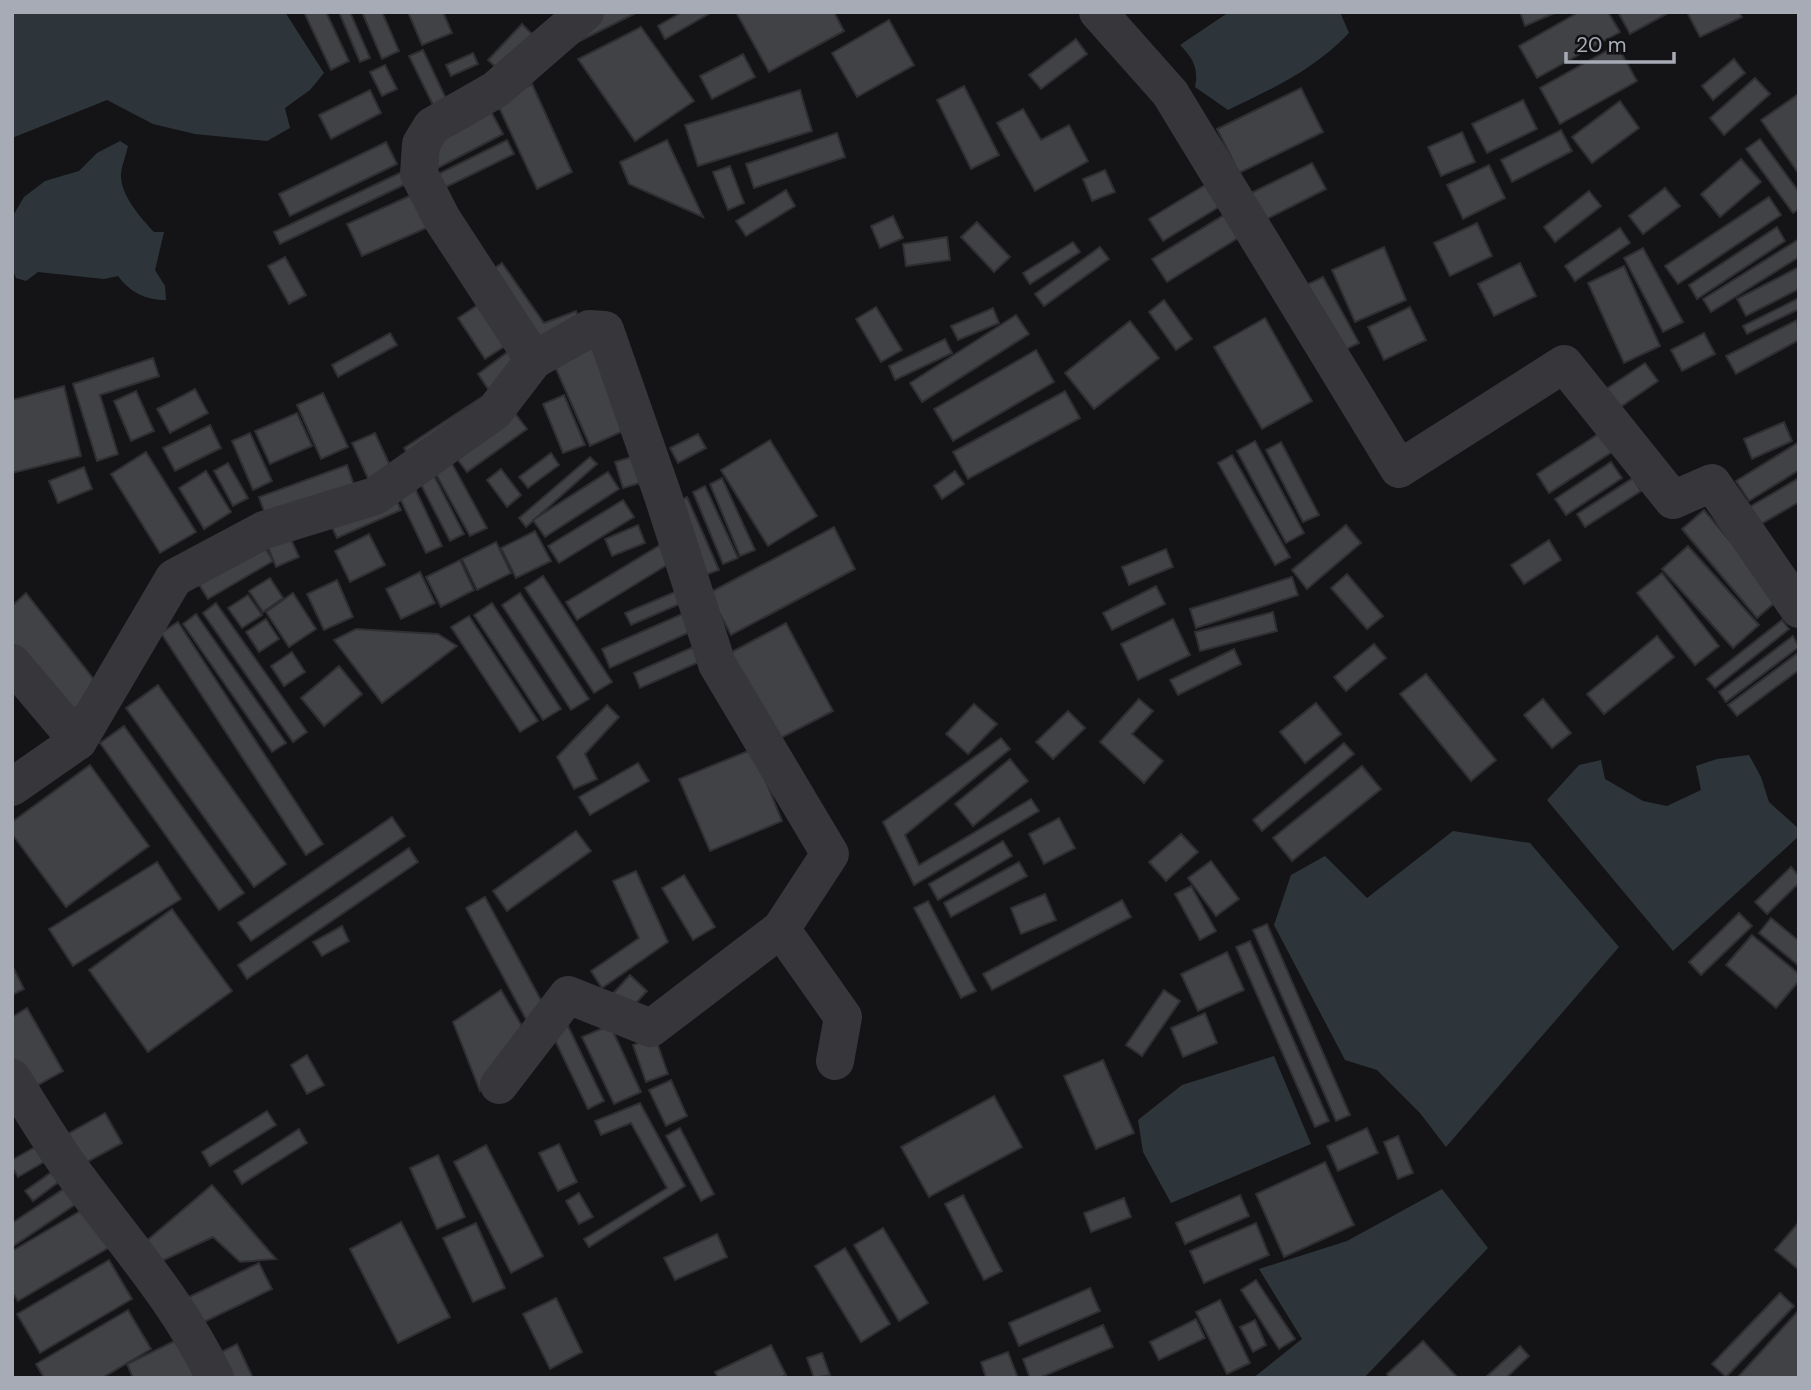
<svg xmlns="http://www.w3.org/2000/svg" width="1811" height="1390" font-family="'DM Sans',sans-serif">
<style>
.water{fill:#2d353b}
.building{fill:#414246;stroke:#2f2f32;stroke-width:2}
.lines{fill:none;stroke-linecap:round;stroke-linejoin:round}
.street{stroke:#36363b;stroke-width:38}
</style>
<rect width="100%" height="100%" fill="#141416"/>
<g class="water">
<path d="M12 12H285L324 73 310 90 285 108 290 128 267 141 195 134 153 124 107 100 12 138Z"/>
<path d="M1229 12H1340L1349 33C1315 69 1272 89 1228 110L1195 87C1199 69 1193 58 1180 45Z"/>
<path d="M120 141 128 146C126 155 122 165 121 174 120 195 141 218 154 232H164L155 270 165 286 166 300C145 300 130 292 118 276L104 279 38 272 26 281 16 278 12 268 14 214 24 197 45 181 79 171 97 153Z"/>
<path d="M1749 755 1761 777 1769 802 1799 829V836L1673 951 1547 800 1579 765 1601 760 1605 779 1643 801 1667 806 1701 790 1696 766 1717 759Z"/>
<path d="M1453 831 1530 843 1619 947 1446 1147 1420 1113 1377 1070 1345 1060 1274 925 1291 875 1325 856 1367 898Z"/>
<path d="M1274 1056 1311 1144 1171 1203 1143 1152 1138 1120 1182 1085Z"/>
<path d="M1442 1189 1488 1248 1364 1378H1253L1302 1339 1259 1269 1347 1241Z"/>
</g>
<g class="building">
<path d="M304 12H326L349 61 331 70Z"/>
<path d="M339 12H350L370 58 360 62Z"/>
<path d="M362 12H382L399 51 382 59Z"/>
<path d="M408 12H443L452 33 422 45Z"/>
<path d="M587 12H638L574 44Z"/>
<path d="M682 12H712L665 39 658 26Z"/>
<path d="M736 12H834L844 31 769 72Z"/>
<path d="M1520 12H1557L1525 26Z"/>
<path d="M1579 12H1608L1620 32 1537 78 1519 46Z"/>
<path d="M1618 12H1670L1630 34Z"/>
<path d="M1687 12H1739L1742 17 1700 37Z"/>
<path d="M889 20 914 65 857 97 832 53Z"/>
<path d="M522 24 534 36 500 71 488 60Z"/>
<path d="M641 27 694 101 635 141 578 59Z"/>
<path d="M1076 39 1087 54 1041 89 1029 75Z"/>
<path d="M1617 45 1637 81 1560 124 1540 88Z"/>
<path d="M423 50 450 107 437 113 409 56Z"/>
<path d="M473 53 478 64 451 76 446 65Z"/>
<path d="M743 54 755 77 712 99 700 76Z"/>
<path d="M1734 59 1745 73 1713 100 1702 86Z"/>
<path d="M385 65 397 89 382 96 370 72Z"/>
<path d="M1755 78 1770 94 1724 135 1710 118Z"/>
<path d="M532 84 572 172 537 189 496 101Z"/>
<path d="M964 86 999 155 971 169 937 100Z"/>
<path d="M1301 88 1323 132 1239 173 1217 129Z"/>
<path d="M370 90 381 113 331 139 319 115Z"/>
<path d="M800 90 812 131 698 166 685 125Z"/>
<path d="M1797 95 1799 98V174L1761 120Z"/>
<path d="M1523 100 1537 129 1487 153 1472 124Z"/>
<path d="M1620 101 1639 128 1592 163 1572 137Z"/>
<path d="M487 104 503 134 436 169 434 137Z"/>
<path d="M1023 109 1041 140 1069 125 1088 161 1035 191 997 123Z"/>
<path d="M1561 130 1572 151 1512 182 1501 160Z"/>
<path d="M1462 132 1475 162 1441 176 1428 147Z"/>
<path d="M837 133 845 157 754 188 746 164Z"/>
<path d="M1760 139 1799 192V209L1793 213 1746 149Z"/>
<path d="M507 140 514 154 440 190 434 176Z"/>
<path d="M667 140 703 217 629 184 620 162Z"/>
<path d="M386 142 397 164 290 216 279 194Z"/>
<path d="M1741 159 1761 182 1720 217 1701 194Z"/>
<path d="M1312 163 1326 189 1263 221 1249 194Z"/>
<path d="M1489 165 1505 198 1463 219 1447 185Z"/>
<path d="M730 166 744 203 728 210 713 172Z"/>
<path d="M1105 170 1115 192 1092 201 1083 179Z"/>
<path d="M404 171 410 182 280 244 274 232Z"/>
<path d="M1205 185 1219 207 1163 241 1149 219Z"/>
<path d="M1665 188 1680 206 1643 234 1629 216Z"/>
<path d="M786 190 795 206 746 236 736 221Z"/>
<path d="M1589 191 1601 206 1555 242 1544 227Z"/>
<path d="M416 193 431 226 362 256 347 224Z"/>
<path d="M1769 197 1781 215 1678 284 1665 266Z"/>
<path d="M1229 212 1243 235 1167 282 1152 259Z"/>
<path d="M893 216 903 238 880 248 871 226Z"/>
<path d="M977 222 1010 257 994 272 961 237Z"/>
<path d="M1477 223 1492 256 1450 276 1434 243Z"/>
<path d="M1777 227 1785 241 1697 299 1689 285Z"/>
<path d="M1620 228 1630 243 1575 281 1565 266Z"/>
<path d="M947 237 950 260 906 266 903 244Z"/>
<path d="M1799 239V257L1711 312 1703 299Z"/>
<path d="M1073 242 1080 252 1030 284 1023 273Z"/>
<path d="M1100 247 1109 259 1044 306 1035 294Z"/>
<path d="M1384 247 1406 300 1355 322 1332 270Z"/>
<path d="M1643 248 1683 322 1663 332 1624 258Z"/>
<path d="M285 257 306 295 289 304 268 266Z"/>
<path d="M502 263 544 323 576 311 580 321 535 344 487 273Z"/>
<path d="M1520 263 1536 296 1494 316 1478 284Z"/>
<path d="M1624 266 1660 346 1624 363 1588 283Z"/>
<path d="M1799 267V289L1746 316 1737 299Z"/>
<path d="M1323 277 1359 343 1340 352 1304 286Z"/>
<path d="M1799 298V309L1747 334 1743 326Z"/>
<path d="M1164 300 1192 339 1176 350 1149 312Z"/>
<path d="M481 303 507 345 485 359 458 318Z"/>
<path d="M876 307 902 350 881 362 856 319Z"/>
<path d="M1410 307 1426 340 1384 360 1368 327Z"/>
<path d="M993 308 999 323 958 340 951 326Z"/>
<path d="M1016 315 1029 334 922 402 910 383Z"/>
<path d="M1265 318 1312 401 1262 429 1214 347Z"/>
<path d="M1797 320 1799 340 1736 374 1726 356Z"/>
<path d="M1130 321 1159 358 1094 409 1065 373Z"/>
<path d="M390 333 397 345 338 377 332 365Z"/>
<path d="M1704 333 1715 354 1682 371 1671 350Z"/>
<path d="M945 339 952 353 895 380 889 366Z"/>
<path d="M594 343 632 427 590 446 553 362Z"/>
<path d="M1036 350 1054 382 953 441 934 409Z"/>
<path d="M509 351 520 367 488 389 478 374Z"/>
<path d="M153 358 159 376 100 395 118 454 97 461 73 384Z"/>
<path d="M1645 363 1658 381 1619 408 1606 389Z"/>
<path d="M64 386 81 456 12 473V400Z"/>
<path d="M195 389 208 413 170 433 157 409Z"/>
<path d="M136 391 154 431 131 441 114 401Z"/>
<path d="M1065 391 1080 418 968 479 953 452Z"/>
<path d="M323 393 348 447 321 459 297 405Z"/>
<path d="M564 395 585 445 563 453 543 404Z"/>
<path d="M482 397 409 456 404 448Z"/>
<path d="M514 412 527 429 467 472 454 455Z"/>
<path d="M297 413 312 446 270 464 255 431Z"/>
<path d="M1784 422 1792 441 1752 459 1744 439Z"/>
<path d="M210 425 221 448 175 471 163 448Z"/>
<path d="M250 433 272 481 253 490 232 441Z"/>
<path d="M375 433 393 472 370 483 352 443Z"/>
<path d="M1600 433 1612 452 1549 493 1537 474Z"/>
<path d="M698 434 706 448 678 463 670 448Z"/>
<path d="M770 440 817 516 768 546 721 470Z"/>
<path d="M1255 441 1304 533 1286 543 1237 451Z"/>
<path d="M1281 442 1319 515 1303 522 1266 450Z"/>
<path d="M1799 442V470L1749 501 1736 481Z"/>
<path d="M146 452 196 532 160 553 111 474Z"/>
<path d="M551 453 559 465 528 488 519 477Z"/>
<path d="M1232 455 1290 557 1275 565 1218 463Z"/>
<path d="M635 456 643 482 623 488 615 462Z"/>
<path d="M590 457 597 464 526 527 519 518Z"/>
<path d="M449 458 487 528 470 536 432 467Z"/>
<path d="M1611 462 1622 478 1566 515 1555 499Z"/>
<path d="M228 463 248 498 233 506 214 471Z"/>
<path d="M347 465 355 488 267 520 259 497Z"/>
<path d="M84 467 92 489 58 503 49 481Z"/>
<path d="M501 469 521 495 507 507 487 480Z"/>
<path d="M431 470 464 534 450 541 417 477Z"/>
<path d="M206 471 231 512 204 529 179 488Z"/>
<path d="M955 471 964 484 942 499 934 486Z"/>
<path d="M608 472 619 489 545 537 533 520Z"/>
<path d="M722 478 755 550 740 556 710 484Z"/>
<path d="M1633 478 1641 491 1585 527 1577 514Z"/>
<path d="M1799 478V502L1754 528 1744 510Z"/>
<path d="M412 482 442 546 426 553 396 490Z"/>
<path d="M705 486 738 558 723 564 693 492Z"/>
<path d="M394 495 401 510 337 538 330 523Z"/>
<path d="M687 497 719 570 705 575 675 503Z"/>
<path d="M623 500 634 517 559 563 548 546Z"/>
<path d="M1704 510 1779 599 1757 618 1682 529Z"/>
<path d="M638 525 645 543 612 556 605 539Z"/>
<path d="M1346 525 1361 543 1307 589 1292 570Z"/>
<path d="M834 527 855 569 731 635 709 593Z"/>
<path d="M535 531 551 561 516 578 501 548Z"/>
<path d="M369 534 385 565 350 582 335 551Z"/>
<path d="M289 535 299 557 276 567 267 545Z"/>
<path d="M675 536 685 554 577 620 566 602Z"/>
<path d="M1549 540 1561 560 1524 584 1511 565Z"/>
<path d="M496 542 511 573 477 590 462 559Z"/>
<path d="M263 544 273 561 208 599 198 583Z"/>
<path d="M1688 546 1759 625 1733 648 1662 569Z"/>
<path d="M1166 549 1173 567 1129 585 1122 567Z"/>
<path d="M460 560 474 590 441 607 426 577Z"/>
<path d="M420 572 435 603 401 619 386 589Z"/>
<path d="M1662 573 1719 646 1695 665 1637 593Z"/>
<path d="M1347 574 1383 616 1367 629 1331 588Z"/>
<path d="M543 576 612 682 594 693 525 588Z"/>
<path d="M1292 577 1298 595 1196 628 1190 609Z"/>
<path d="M270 578 283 598 263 612 249 591Z"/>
<path d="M337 580 353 617 324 630 307 594Z"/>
<path d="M1156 586 1165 604 1112 630 1103 613Z"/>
<path d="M677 591 682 603 631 625 625 613Z"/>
<path d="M26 593 99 686 66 717 12 660V606Z"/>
<path d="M293 593 316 629 289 647 266 612Z"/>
<path d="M520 593 589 699 571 710 502 605Z"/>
<path d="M248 595 262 615 242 628 228 608Z"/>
<path d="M216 603 307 732 293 742 203 613Z"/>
<path d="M492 603 561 709 543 720 474 615Z"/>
<path d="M1273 612 1277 631 1200 651 1195 632Z"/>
<path d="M196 614 286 743 272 752 183 624Z"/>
<path d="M682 614 690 632 610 668 602 649Z"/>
<path d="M469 616 538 721 520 732 451 627Z"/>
<path d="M266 619 279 639 259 652 246 632Z"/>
<path d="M1173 619 1190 655 1138 680 1121 644Z"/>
<path d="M1782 620 1789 629 1715 688 1707 679Z"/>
<path d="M178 622 323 844 306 855 161 633Z"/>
<path d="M786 623 833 711 775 741 728 654Z"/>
<path d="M356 629 438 634 457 646 382 703 334 640Z"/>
<path d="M1657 636 1674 657 1604 714 1587 694Z"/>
<path d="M1793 636 1799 647 1726 702 1719 692Z"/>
<path d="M1374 644 1386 658 1346 691 1334 677Z"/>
<path d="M693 647 699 662 640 688 634 673Z"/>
<path d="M1234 649 1241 664 1178 695 1170 680Z"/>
<path d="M292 652 305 672 284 686 271 666Z"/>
<path d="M1799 652V670L1737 716 1728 705Z"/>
<path d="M339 666 362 694 324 726 301 698Z"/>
<path d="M1426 674 1496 760 1471 781 1400 694Z"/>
<path d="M158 685 286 864 254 887 126 708Z"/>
<path d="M1139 699 1153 711 1132 734 1163 761 1144 783 1100 742Z"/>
<path d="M1543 699 1571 733 1552 748 1524 715Z"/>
<path d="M1316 703 1341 734 1305 763 1280 732Z"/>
<path d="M974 704 997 724 968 754 946 734Z"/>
<path d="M607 705 619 717 585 754 597 779 574 789 557 757Z"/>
<path d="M1068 711 1085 728 1053 759 1036 742Z"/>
<path d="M124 726 244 893 219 910 100 743Z"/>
<path d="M1001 738 1010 749 905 835 919 865 1031 799 1039 811 914 885 883 822Z"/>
<path d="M1344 743 1354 754 1262 831 1253 820Z"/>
<path d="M753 749 782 821 710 851 679 779Z"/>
<path d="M1010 759 1028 781 973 826 955 804Z"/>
<path d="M638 763 649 781 590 815 579 797Z"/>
<path d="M90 765 149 846 66 907 12 834V822Z"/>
<path d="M1362 766 1381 789 1292 861 1273 838Z"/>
<path d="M392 817 405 836 251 941 238 923Z"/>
<path d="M1059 818 1075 848 1044 864 1029 834Z"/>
<path d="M576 831 591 851 507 911 493 891Z"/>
<path d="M1181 834 1198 852 1166 881 1149 862Z"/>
<path d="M1003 841 1012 856 938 900 929 884Z"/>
<path d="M409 848 418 862 247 979 238 965Z"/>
<path d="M1211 861 1239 899 1216 916 1188 878Z"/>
<path d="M157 862 181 899 73 966 49 929Z"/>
<path d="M1019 862 1027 876 951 917 944 903Z"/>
<path d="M1791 867 1799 876V883L1767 914 1755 902Z"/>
<path d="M636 871 668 942 602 988 591 971 639 938 613 881Z"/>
<path d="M684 875 715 927 693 940 662 888Z"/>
<path d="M1191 886 1216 931 1200 940 1175 894Z"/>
<path d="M1045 894 1056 920 1021 934 1011 908Z"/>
<path d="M485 897 548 1013 528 1023 466 908Z"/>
<path d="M1122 900 1131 917 992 990 983 974Z"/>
<path d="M928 901 976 991 961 998 914 908Z"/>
<path d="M172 909 232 991 148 1052 89 970Z"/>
<path d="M1739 913 1752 926 1701 975 1689 962Z"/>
<path d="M1771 918 1799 941V966L1759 933Z"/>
<path d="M1267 924 1350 1115 1336 1121 1253 930Z"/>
<path d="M342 926 349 941 322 956 313 942Z"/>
<path d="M1752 935 1799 974V981L1776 1008 1726 965Z"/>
<path d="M1250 941 1329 1121 1315 1127 1236 947Z"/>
<path d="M1227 952 1244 990 1198 1011 1181 974Z"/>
<path d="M12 965 24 989 12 995Z"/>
<path d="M630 975 647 991 624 1016 607 1000Z"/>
<path d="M501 990 526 1033 480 1091 453 1022Z"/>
<path d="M1164 990 1180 1001 1142 1056 1126 1045Z"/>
<path d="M27 1008 63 1071 31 1089 12 1056V1017Z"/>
<path d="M1205 1013 1217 1043 1183 1057 1171 1028Z"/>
<path d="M610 1025 641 1092 614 1104 582 1037Z"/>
<path d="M568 1026 604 1101 588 1109 552 1034Z"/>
<path d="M655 1037 668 1074 646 1082 633 1045Z"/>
<path d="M307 1055 324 1085 307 1094 291 1065Z"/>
<path d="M1103 1060 1134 1133 1096 1149 1064 1076Z"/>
<path d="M671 1080 687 1116 666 1126 649 1090Z"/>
<path d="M994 1096 1022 1147 929 1197 901 1147Z"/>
<path d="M640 1103 685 1186 589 1247 584 1239 667 1188 631 1123 601 1135 595 1121Z"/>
<path d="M267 1111 276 1125 210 1166 202 1152Z"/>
<path d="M105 1113 122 1143 80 1166 64 1136Z"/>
<path d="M680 1128 714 1194 701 1201 666 1136Z"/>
<path d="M1367 1128 1378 1153 1338 1171 1327 1146Z"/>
<path d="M299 1129 307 1143 242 1184 234 1171Z"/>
<path d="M1398 1136 1413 1173 1398 1179 1384 1142Z"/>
<path d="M559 1144 577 1182 558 1191 539 1153Z"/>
<path d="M486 1145 543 1256 511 1273 454 1162Z"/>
<path d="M35 1147 44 1162 18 1177 12 1167V1160Z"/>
<path d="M438 1155 465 1217 437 1229 410 1168Z"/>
<path d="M1325 1162 1354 1225 1284 1257 1256 1194Z"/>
<path d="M53 1171 60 1181 33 1201 25 1191Z"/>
<path d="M212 1185 276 1259 240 1262 213 1237 147 1268 138 1248Z"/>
<path d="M65 1188 76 1204 12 1247V1223Z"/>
<path d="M579 1193 593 1217 579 1224 566 1201Z"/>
<path d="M963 1195 1002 1271 984 1280 945 1204Z"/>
<path d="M1240 1195 1249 1216 1185 1244 1176 1223Z"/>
<path d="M1124 1198 1131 1217 1091 1232 1084 1213Z"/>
<path d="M87 1207 110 1247 18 1301 12 1292V1251Z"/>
<path d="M401 1222 450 1317 398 1343 350 1249Z"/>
<path d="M1799 1222V1270L1775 1250Z"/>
<path d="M476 1223 505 1288 473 1302 443 1238Z"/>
<path d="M1256 1223 1269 1255 1204 1283 1190 1251Z"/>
<path d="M883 1228 928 1303 899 1321 854 1245Z"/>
<path d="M717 1234 727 1257 675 1280 664 1258Z"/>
<path d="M845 1248 890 1324 861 1342 815 1266Z"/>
<path d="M109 1260 132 1299 40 1353 17 1314Z"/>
<path d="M259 1263 272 1289 202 1323 189 1297Z"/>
<path d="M1256 1280 1295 1339 1279 1349 1241 1290Z"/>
<path d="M1090 1288 1100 1311 1019 1346 1009 1323Z"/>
<path d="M1780 1293 1794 1306 1726 1377 1712 1364Z"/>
<path d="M556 1298 582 1352 550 1369 523 1314Z"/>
<path d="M1220 1300 1250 1363 1227 1374 1196 1312Z"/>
<path d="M128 1310 151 1349 102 1378H44L36 1364Z"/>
<path d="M1799 1310V1378H1737Z"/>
<path d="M1196 1319 1205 1338 1159 1360 1150 1342Z"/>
<path d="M1255 1320 1266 1345 1253 1352 1240 1327Z"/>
<path d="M1103 1325 1113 1347 1039 1378H1030L1023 1359Z"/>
<path d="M185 1336 194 1378H133L127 1364Z"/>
<path d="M1423 1341 1458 1378H1390L1387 1374Z"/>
<path d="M237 1344 253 1378H232L219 1353Z"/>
<path d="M771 1345 786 1375 780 1378H718L715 1372Z"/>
<path d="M1520 1346 1529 1356 1506 1378H1485Z"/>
<path d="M1008 1352 1018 1378H986L981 1362Z"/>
<path d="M822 1353 830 1375 814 1378 807 1358Z"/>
</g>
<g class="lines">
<g class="street">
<path d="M1098 12 1170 93 1399 469 1564 364 1673 500 1712 483 1799 609"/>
<path d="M534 360 442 219 419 174 421 144 432 126 495 90 585 12"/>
<path d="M12 663 78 741"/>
<path d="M12 787 78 741 174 578 264 530 375 496 494 412 534 360 589 329 605 330 663 496 717 664 830 854 781 929 843 1017 835 1061"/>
<path d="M12 1078C31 1108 49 1139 70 1168 120 1237 178 1300 215 1378"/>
<path d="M499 1085 568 995 651 1028 781 929"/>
</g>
</g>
<rect width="1811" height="1390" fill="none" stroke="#a7abb6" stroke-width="28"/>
<path d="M1566 52v10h108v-10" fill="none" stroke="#a7abb6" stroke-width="3.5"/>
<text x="1576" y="52" font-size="21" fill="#a7abb6" stroke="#100f11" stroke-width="5" paint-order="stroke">20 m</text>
</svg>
